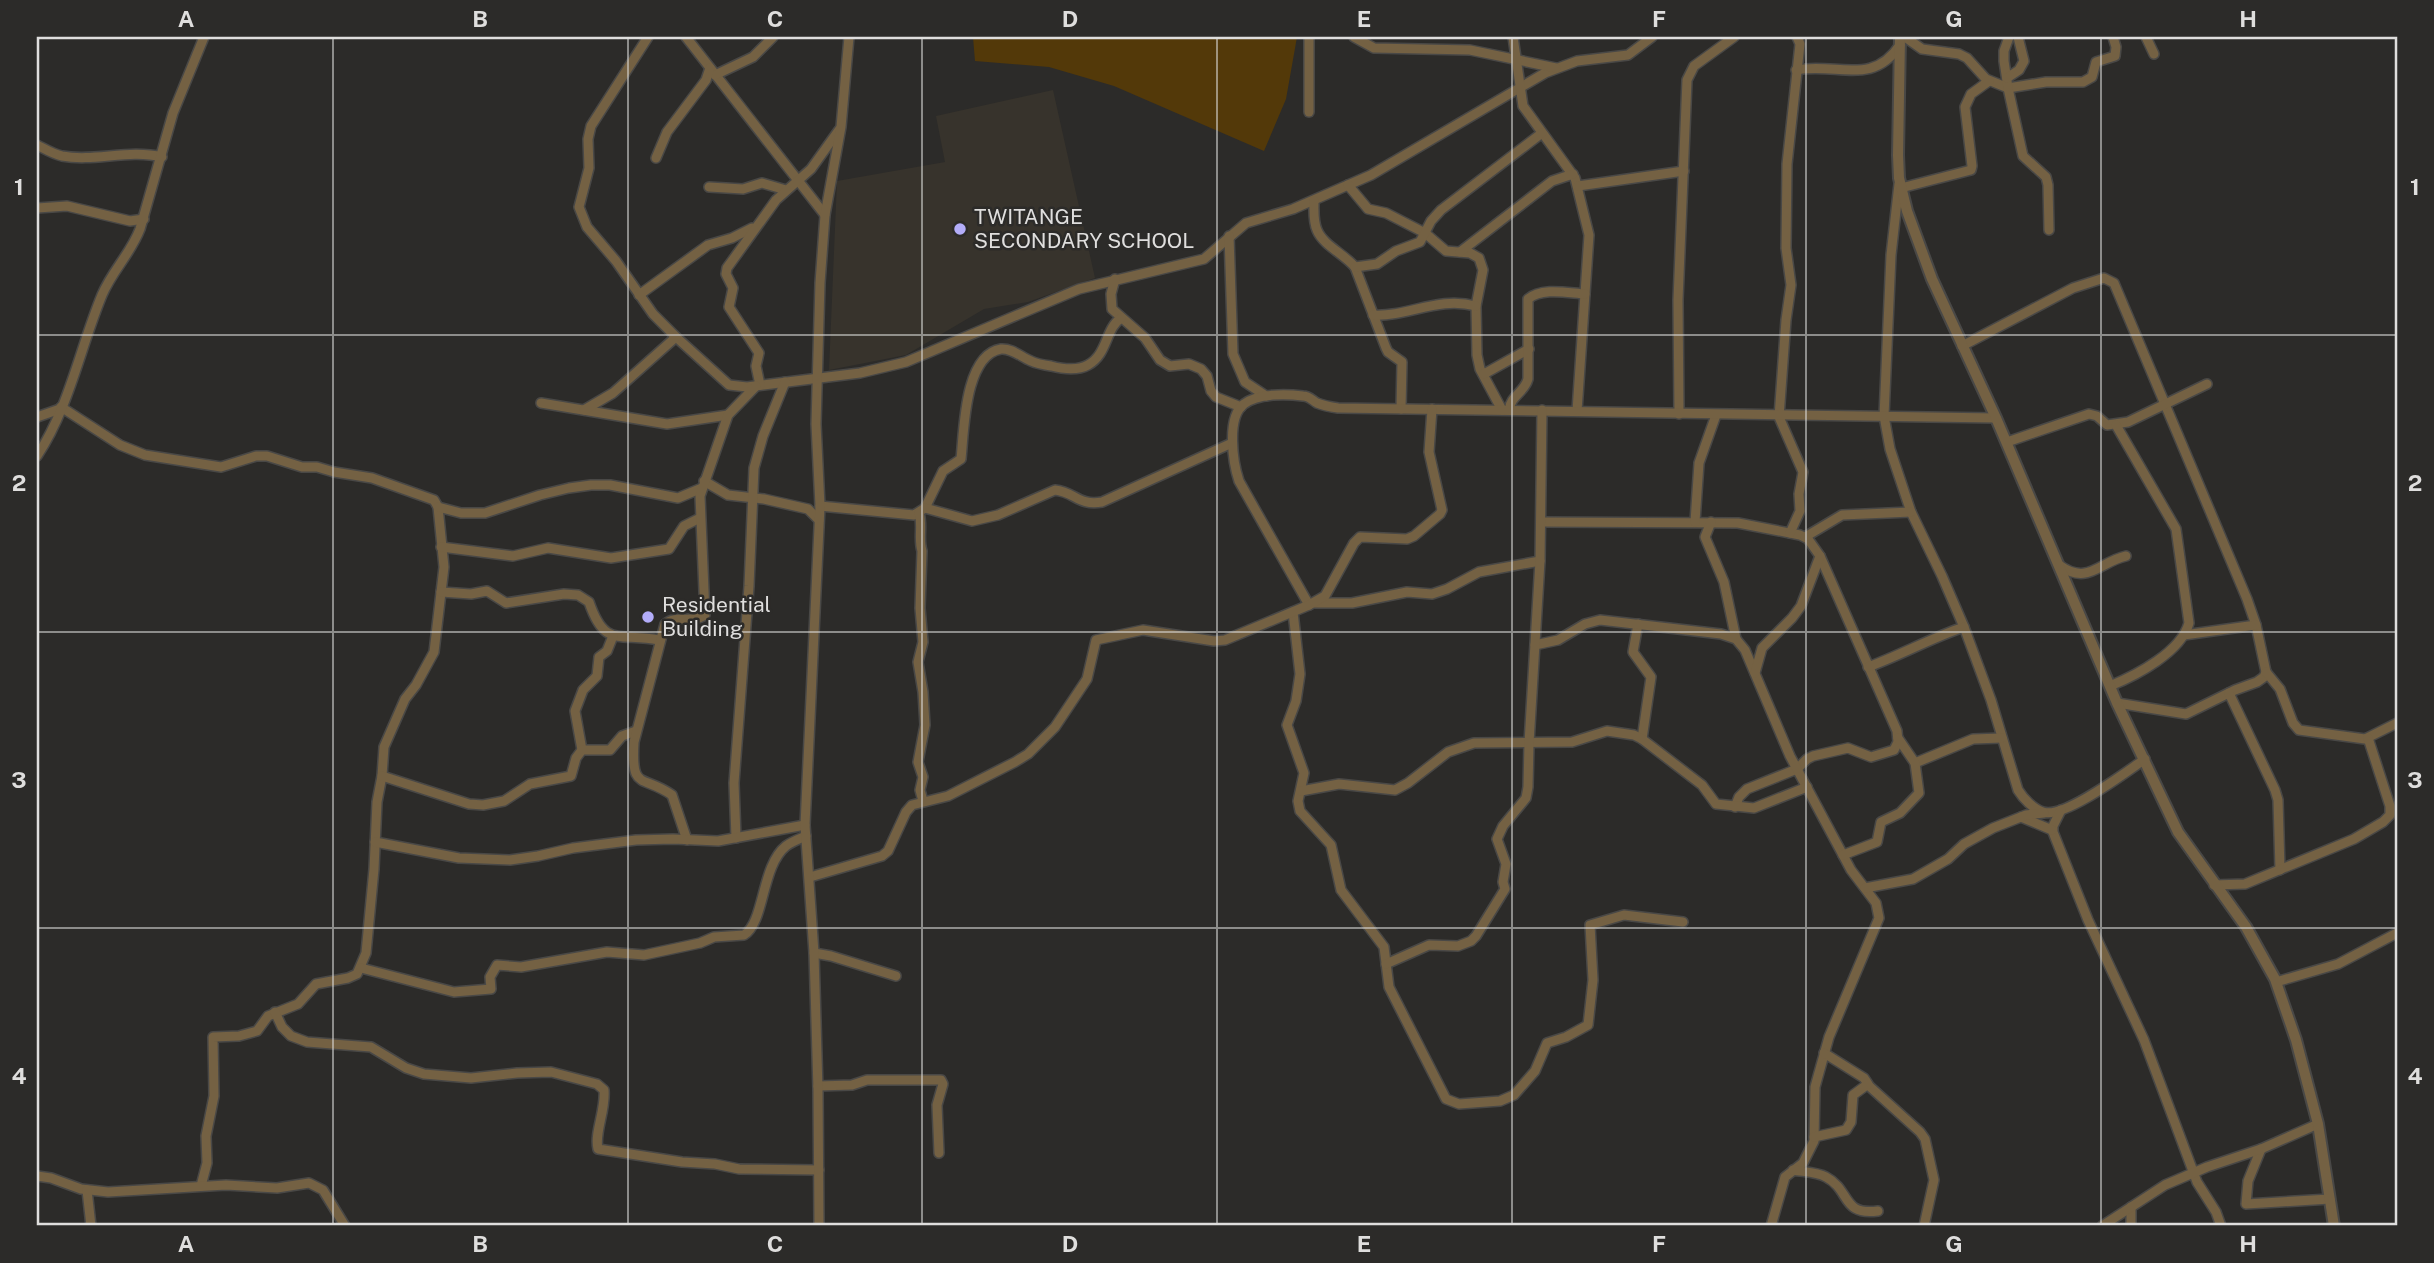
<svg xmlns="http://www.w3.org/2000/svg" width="2434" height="1263" font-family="'Public Sans',sans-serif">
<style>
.built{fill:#37332c}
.green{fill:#533909}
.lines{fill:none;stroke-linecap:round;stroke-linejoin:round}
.minor-casing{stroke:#494846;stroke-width:12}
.tertiary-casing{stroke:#494846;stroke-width:14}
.minor{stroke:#746143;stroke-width:9}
.tertiary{stroke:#746143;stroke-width:10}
.grid{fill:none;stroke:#dfdedd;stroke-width:2;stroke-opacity:0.55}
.poi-dot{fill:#b3adf9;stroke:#2c2b29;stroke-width:2.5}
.labels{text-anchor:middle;stroke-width:5;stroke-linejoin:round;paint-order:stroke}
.poi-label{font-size:21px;fill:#dfdedd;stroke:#2c2b29;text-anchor:start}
.neatline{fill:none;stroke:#dfdedd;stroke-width:2.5}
.grid-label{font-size:23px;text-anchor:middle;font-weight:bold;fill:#dfdedd}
</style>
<rect width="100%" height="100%" fill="#2c2b29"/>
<path class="built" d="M1053 90 1095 278 1028 302 984 309 906 355 829 370 837 181 945 162 936 116Z"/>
<path class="green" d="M973 37H1297L1286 99 1264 151 1114 86 1049 67 975 61Z"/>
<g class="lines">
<defs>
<g id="minor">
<path d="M648 37 591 126 588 139 589 168 579 207 587 227 616 261 653 314 676 337 729 385 747 387 860 373 906 362 1079 289 1204 259 1246 223 1293 209 1371 175 1545 73 1577 61 1628 55 1652 37"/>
<path d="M686 37 825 215"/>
<path d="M1354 37 1374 48 1470 50 1556 68"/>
<path d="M1513 37 1523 106 1575 178 1589 235 1577 411"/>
<path d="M1905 37 1922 49 1959 54 1967 58 1986 79 2008 88 2046 82H2083L2092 77 2096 62 2115 56 2116 47 2113 37"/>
<path d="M2009 37 2004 51V61L2008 88 2023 156 2046 177 2048 185 2049 230"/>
<path d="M2146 37 2154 54"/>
<path d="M1796 70C1837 62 1872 87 1900 45"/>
<path d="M715 75 753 57 773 37"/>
<path d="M2007 78 2019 70 2024 61 2018 37"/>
<path d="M1309 112V37"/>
<path d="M37 145C45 149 53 154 62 156 95 162 128 149 162 157"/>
<path d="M656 158 667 132 706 80 710 68"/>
<path d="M1899 184 1891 255 1884 416 1890 449 1911 512 1942 576 1964 627 1991 700 2018 790C2023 798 2033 809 2043 812 2064 819 2126 772 2145 759"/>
<path d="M1348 185 1368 209 1386 213 1425 233 1446 251 1470 253 1479 258 1483 270 1476 306 1477 355 1480 369 1502 410"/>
<path d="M1578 186 1684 171"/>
<path d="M709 187 743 189 762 183 786 190"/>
<path d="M1901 188 1971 170 1972 166 1965 107 1971 94 1989 81"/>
<path d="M1314 201C1314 210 1313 221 1317 230 1323 245 1344 254 1355 267L1386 348 1388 352 1402 362 1401 409"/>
<path d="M37 208 67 206 130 221 144 219"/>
<path d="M1229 236 1233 354 1245 382 1266 396"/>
<path d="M1460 252 1552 181 1573 174"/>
<path d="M1355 267 1377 264 1396 251 1420 242 1431 221 1441 210 1542 133"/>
<path d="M1115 279 1111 294 1112 309 1145 338 1160 360 1170 366 1189 364 1201 369 1207 376 1211 391 1216 397 1241 407"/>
<path d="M639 295 708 245 732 238 752 228"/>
<path d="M1373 315C1409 317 1437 296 1476 306"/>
<path d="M1962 346 2073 288 2104 278 2114 283 2247 599 2256 625 2266 672 2264 677 2257 682 2235 690 2186 714 2117 703"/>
<path d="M1484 374 1529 349"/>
<path d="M760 385 756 366 759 353 729 307 733 288 726 274 727 268 776 200 811 169 839 130"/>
<path d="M541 403 667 424 728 415"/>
<path d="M61 407 120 445 145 455 221 467 256 456H267L302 467H317L334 472 372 478 434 500 438 507 444 567 434 652 416 685 405 699 384 747 382 776 377 802 374 869 366 953 357 974 348 978 316 984 298 1004 268 1016 257 1031 239 1036 213 1037 214 1096 206 1136 207 1163 201 1186"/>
<path d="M584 410 613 393 676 337"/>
<path d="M1509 410C1511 395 1524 393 1528 379V299C1542 287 1568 293 1585 294"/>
<path d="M1679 414 1678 300 1687 80 1694 66 1734 37"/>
<path d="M37 417 60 409"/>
<path d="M2007 442 2089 414 2097 416 2107 425 2128 422 2207 384"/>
<path d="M37 456C69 408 80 348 102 295 112 271 131 253 140 229L173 113 204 37"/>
<path d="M704 481 728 495 764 499 808 509 819 520"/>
<path d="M820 506 914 515 925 508 943 471 961 459C964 432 964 355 1001 349 1012 348 1021 357 1031 361 1037 364 1044 365 1051 366 1063 369 1077 371 1088 365 1108 354 1105 329 1121 318"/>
<path d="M438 507 461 513H485L540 495 569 488 591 485H610L678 498 702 488"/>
<path d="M925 508 972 521 998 515 1055 490C1075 492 1078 506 1102 502L1232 443"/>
<path d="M919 513C923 526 918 538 922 551L920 608 923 642 918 662 923 692 925 725 918 762 923 777 920 790 923 801"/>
<path d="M1541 522 1738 523 1800 535 1808 539 1820 556 1897 731 1898 742 1894 750 1871 757 1848 748 1813 756 1807 759 1797 769 1747 789 1739 797 1735 807"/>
<path d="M1695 522 1699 463 1716 415"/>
<path d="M1711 522 1705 537 1724 582 1736 639"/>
<path d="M1790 533 1800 511 1799 494 1803 472 1779 417 1786 320 1791 285 1786 248 1787 164 1800 44 1797 37"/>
<path d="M1805 537 1842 515 1911 512"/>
<path d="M441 547 513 556 548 548 611 558 669 549 684 526 700 518"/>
<path d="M2059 565C2088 586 2099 562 2126 556"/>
<path d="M441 592 471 594 487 591 506 603 564 594 578 595 589 602C605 649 619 632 659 640"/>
<path d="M1315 603H1352L1407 592 1432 594 1447 589 1479 572 1540 561"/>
<path d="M1309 605 1239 481C1233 463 1226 417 1244 404 1258 393 1287 394 1303 396 1309 396 1312 400 1317 403 1324 406 1331 407 1338 408L1996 418"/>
<path d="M1293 612 1300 674 1296 701 1287 725 1304 773 1298 801 1300 811 1331 845 1341 890 1384 947 1389 987 1446 1099 1459 1104 1500 1101 1514 1095 1535 1071 1547 1043 1566 1037 1588 1025 1593 980 1590 925 1624 915 1683 922"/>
<path d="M1638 624 1633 652 1651 677 1642 739"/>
<path d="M2184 635 2256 625"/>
<path d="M1535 645 1558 640 1585 624 1600 620 1721 634 1736 639 1745 650 1790 756 1851 870 1876 903 1879 918 1829 1037 1815 1087 1814 1141 1803 1163 1785 1177 1771 1226"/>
<path d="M1868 667C1901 655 1931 638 1964 627"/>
<path d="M2266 672 2280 689 2293 723 2299 730 2365 739 2397 723"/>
<path d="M1755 673 1762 648 1792 618 1801 606 1820 556"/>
<path d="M2110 686C2137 675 2181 652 2189 623L2176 529 2116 425"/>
<path d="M2229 693 2275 790 2278 800 2280 870"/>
<path d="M582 750 575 711 583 690 597 676 599 657 607 651 613 636"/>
<path d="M1915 763 1973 739 2002 738"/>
<path d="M382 776 469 804 483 805 504 801 530 784 571 776 576 758 582 750H610L622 736 636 731"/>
<path d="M1301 791 1339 784 1395 790 1408 783 1448 752 1474 743 1572 742 1607 731 1634 735 1642 739 1702 785 1716 804 1754 808 1807 787"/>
<path d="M2061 810 2053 826V832L2088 920 2144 1040 2197 1182 2216 1212 2221 1226"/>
<path d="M2021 817 2052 830"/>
<path d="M736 838 734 783 749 586 754 468 763 436 785 382"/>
<path d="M687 840 672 795C642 774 631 792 634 742L665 624C677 614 692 624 705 615L700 496 728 415 756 386"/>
<path d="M375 842 459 858 510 860 538 856 573 848 636 840 673 839 718 841 805 825"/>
<path d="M1843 855 1877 842 1881 822 1900 813 1919 793 1915 763 1898 738"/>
<path d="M810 877 882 856 888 851 906 812 912 805 948 796 1015 762 1028 754 1055 727 1087 679 1096 640 1143 630 1214 641 1225 640 1309 605 1325 596 1354 543 1360 537 1407 539 1414 536 1440 514 1442 510 1429 452 1432 409"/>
<path d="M2214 885 2245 884 2354 839 2383 822 2390 815V806L2368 738"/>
<path d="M1865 888 1913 879 1948 859 1964 844 1993 828 2026 815 2044 813"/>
<path d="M814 953 831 956 896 976"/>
<path d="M1386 964 1429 945 1458 946 1471 941 1476 936 1505 889 1503 882 1506 864 1497 839 1503 826 1526 798 1528 787 1529 743 1540 561 1542 410"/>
<path d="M361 968 454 992 491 989 490 977 497 965 521 967 607 952 644 955 700 943 714 937 744 935C765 922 761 866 786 846 791 842 799 839 806 836"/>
<path d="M2276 982 2338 964 2397 933"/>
<path d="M275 1012 282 1027 291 1036 307 1042 371 1047 406 1068 424 1074 471 1078 517 1073 551 1072 597 1084 604 1090C606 1110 594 1133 598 1149L682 1162 715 1164 739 1169 819 1170"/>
<path d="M1868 1085 1920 1132 1925 1139 1934 1180 1924 1226"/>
<path d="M818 1086 852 1085 867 1080H941L943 1084 937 1105 939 1153"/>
<path d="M1814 1137 1846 1130 1851 1122 1853 1095 1868 1084 1864 1078 1824 1053"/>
<path d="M2261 1149 2248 1181 2246 1204 2330 1199"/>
<path d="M1793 1170C1804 1172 1817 1172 1826 1177 1851 1190 1841 1216 1878 1211"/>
<path d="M37 1176 51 1178 81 1189 108 1192 226 1185 277 1188 309 1183 323 1190 345 1226"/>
<path d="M87 1190 91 1226"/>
<path d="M2131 1207V1226"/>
<path d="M819 1226 818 1090 814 953 805 825 820 506 816 424 820 283 825 215 841 127 849 37"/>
<path d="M2102 1226 2165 1185 2207 1167 2261 1149 2318 1124"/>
</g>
<path id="tertiary" d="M1900 37 1898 155 1899 178 1907 211 1932 279 1996 418 2117 703 2178 832 2246 927 2275 979 2296 1040 2318 1124 2334 1226"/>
</defs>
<use href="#minor" class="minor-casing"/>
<use href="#tertiary" class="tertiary-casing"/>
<use href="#minor" class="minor"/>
<use href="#tertiary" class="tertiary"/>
</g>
<path class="grid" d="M333 37V1226M628 37V1226M922 37V1226M1217 37V1226M1512 37V1226M1806 37V1226M2101 37V1226M37 335H2397M37 632H2397M37 928H2397"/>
<g class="poi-dot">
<circle cx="960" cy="229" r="7"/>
<circle cx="648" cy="617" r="7"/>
</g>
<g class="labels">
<g class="poi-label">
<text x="974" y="224">TWITANGE<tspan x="974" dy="24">SECONDARY SCHOOL</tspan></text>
<text x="662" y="612">Residential<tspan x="662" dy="24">Building</tspan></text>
</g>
</g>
<rect width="2434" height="1263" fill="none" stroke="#2c2b29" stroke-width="77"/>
<rect x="38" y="38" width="2358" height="1186" class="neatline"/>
<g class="grid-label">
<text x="186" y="27">A</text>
<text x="480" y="27">B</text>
<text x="775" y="27">C</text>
<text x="1070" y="27">D</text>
<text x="1364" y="27">E</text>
<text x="1659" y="27">F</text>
<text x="1954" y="27">G</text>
<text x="2248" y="27">H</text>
<text x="19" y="195">1</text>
<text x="2415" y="195">1</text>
<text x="19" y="491">2</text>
<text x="2415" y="491">2</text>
<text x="19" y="788">3</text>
<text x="2415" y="788">3</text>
<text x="19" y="1084">4</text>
<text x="2415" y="1084">4</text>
<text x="186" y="1252">A</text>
<text x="480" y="1252">B</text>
<text x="775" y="1252">C</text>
<text x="1070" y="1252">D</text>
<text x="1364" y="1252">E</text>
<text x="1659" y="1252">F</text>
<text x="1954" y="1252">G</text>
<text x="2248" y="1252">H</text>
</g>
</svg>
